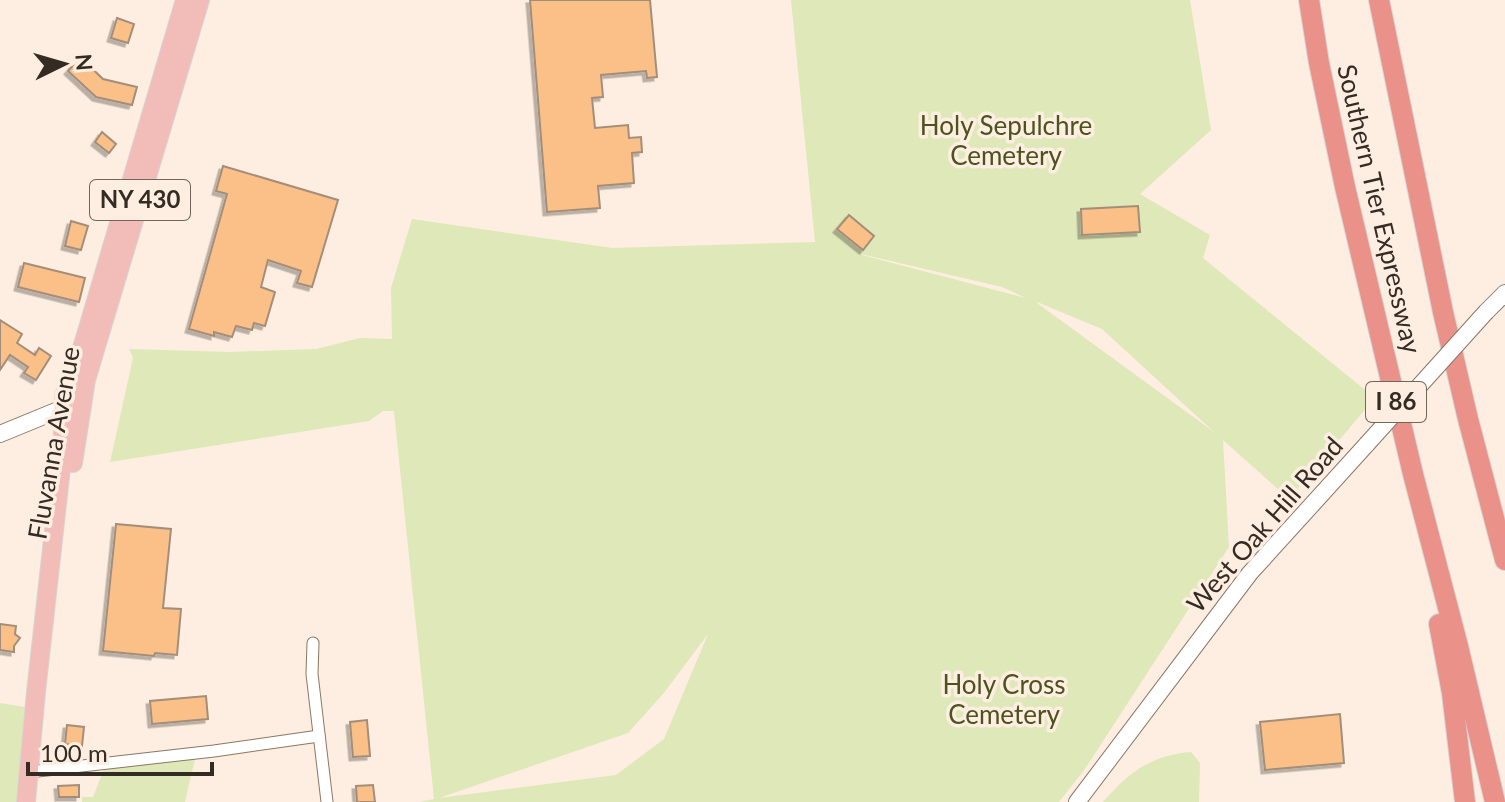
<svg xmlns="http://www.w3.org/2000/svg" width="1505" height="802" font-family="Lato,sans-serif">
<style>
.green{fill:#dfe8b8;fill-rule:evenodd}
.building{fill:#fac088;stroke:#a48e7a;stroke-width:2;filter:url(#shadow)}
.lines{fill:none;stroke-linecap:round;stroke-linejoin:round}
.street-casing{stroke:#8c7763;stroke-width:13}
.secondary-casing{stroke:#8c7763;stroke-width:18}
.primary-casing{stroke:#d6d5d3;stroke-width:20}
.highway-casing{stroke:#d6d5d3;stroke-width:22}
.street{stroke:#fff;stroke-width:11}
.secondary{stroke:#fff;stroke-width:16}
.primary{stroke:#f2bdb9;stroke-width:18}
.highway{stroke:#ea918a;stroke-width:20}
.secondary-bridge-casing{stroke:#8c7763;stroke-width:18;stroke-linecap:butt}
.secondary-bridge{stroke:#fff;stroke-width:16}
.labels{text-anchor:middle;stroke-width:7;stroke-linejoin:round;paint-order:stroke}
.shield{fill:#fdeee1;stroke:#70665c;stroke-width:2}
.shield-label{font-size:24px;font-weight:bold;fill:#342b23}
.park-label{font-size:26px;fill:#4c531d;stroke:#fdeee1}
.street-label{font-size:26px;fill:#342b23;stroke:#fdeee1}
</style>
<defs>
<filter id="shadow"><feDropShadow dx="-3.5" dy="3.5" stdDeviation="0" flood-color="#0004"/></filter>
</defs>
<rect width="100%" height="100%" fill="#fdeee1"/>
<g class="green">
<path d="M791 0H1190L1211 130 1140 194 1210 235 1203 258 1375 398 1289 499 1223 440 1229 547 1085 769 1059 802H419L434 799 394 411H383L369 421 110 462 133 358 129 349 230 352 316 349 360 338 392 339 391 288 412 219 612 248 815 242ZM861 254 1002 287 1026 298 862 255ZM1037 302 1102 329 1214 432 1037 303ZM708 634 664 739 616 775 439 798 628 733 663 694Z"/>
<path d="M0 703 31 708 21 802H0Z"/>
<path d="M1191 752 1200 763 1199 802H1103C1128 773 1151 755 1191 752Z"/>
<path d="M195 759 185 802H82V797H93L104 769Z"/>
</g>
<g class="building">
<path d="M530 0H650L657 77 647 78 646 71 601 75 603 97 592 98 595 128 628 125 629 138 641 137 642 152 632 153 634 183 598 186 600 208 547 212Z"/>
<path d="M117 18 134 24 128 43 111 38Z"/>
<path d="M80 57 103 79 137 87 132 105 96 97 68 71Z"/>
<path d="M102 132 116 144 109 153 95 142Z"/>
<path d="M223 166 338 200 312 287 297 283 301 271 268 260 261 287 275 292 265 326 254 323 252 330 236 326 232 337 214 332V336L189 329 227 194 216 191Z"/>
<path d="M1138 206 1140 232 1082 235 1081 209Z"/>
<path d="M849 215 874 236 863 250 837 229Z"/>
<path d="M71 221 88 226 81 250 65 246Z"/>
<path d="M24 263 85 278 79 302 18 287Z"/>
<path d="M0 320 22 334 17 343 35 355 39 348 51 356 36 380 24 373 28 367 10 355 0 370Z"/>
<path d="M116 524 171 529 163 608 181 609 177 655 155 653 154 656 103 651Z"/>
<path d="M0 624 16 626 15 634 20 638 14 646V652L0 650Z"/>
<path d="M206 696 208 719 152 724 150 701Z"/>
<path d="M1340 714 1344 763 1265 770 1260 722Z"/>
<path d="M367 720 370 756 353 757 350 722Z"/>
<path d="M67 725 84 727 82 746 65 744Z"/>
<path d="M79 785V797H59L58 786Z"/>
<path d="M373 785 375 802H357L356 786Z"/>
</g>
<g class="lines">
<defs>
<g id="street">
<path d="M313 643 312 674 327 802"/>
<path d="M29 772 214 751 319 736"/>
</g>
<g id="secondary">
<path d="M1486 312 1505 293"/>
<path d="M0 434 73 404"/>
<path d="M1077 802 1250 573 1367 444"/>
</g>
<g id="primary">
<path d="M73 463 86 380 200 0"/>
<path d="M26 802 36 692 62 459 64 397 83 345 185 0"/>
</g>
<g id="highway">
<path d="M1309 0 1319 63 1345 187 1413 474 1458 646 1495 802"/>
<path d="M1379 0 1443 312 1468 419 1505 560"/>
<path d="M1439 624 1452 693 1465 802"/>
</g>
</defs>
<use href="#street" class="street-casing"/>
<use href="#secondary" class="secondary-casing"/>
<use href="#primary" class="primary-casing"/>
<use href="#highway" class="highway-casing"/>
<use href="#street" class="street"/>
<use href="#secondary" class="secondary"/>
<use href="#primary" class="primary"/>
<use href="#highway" class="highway"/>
<defs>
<path id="secondary-bridge" d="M1367 444 1486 312"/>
</defs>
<use href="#secondary-bridge" class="secondary-bridge-casing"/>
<use href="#secondary-bridge" class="secondary-bridge"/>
</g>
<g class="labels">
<g class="shield">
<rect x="90" y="180" width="100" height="40" rx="6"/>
<rect x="1366" y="382" width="60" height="40" rx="6"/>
</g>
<g class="shield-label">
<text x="140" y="208">NY 430</text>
<text x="1396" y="410">I 86</text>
</g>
<g class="park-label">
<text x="1006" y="135">Holy Sepulchre<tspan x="1006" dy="30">Cemetery</tspan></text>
<text x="1004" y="694">Holy Cross<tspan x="1004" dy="30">Cemetery</tspan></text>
</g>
<g class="street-label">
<text transform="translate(1379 209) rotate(77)" y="9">Southern Tier Expressway</text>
<text transform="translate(54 443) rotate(-80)" y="9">Fluvanna Avenue</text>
<text transform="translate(1265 525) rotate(-49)" y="9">West Oak Hill Road</text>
</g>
</g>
<g transform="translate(64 64) rotate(85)" stroke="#fdeee1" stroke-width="6" paint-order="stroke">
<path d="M0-6L14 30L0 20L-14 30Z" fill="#342b23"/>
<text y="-12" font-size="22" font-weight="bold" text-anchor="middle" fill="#342b23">N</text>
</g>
<path d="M28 762v12h184v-12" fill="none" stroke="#342b23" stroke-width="4"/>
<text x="40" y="762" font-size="24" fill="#342b23" stroke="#fdeee1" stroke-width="6" paint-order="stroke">100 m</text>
</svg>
